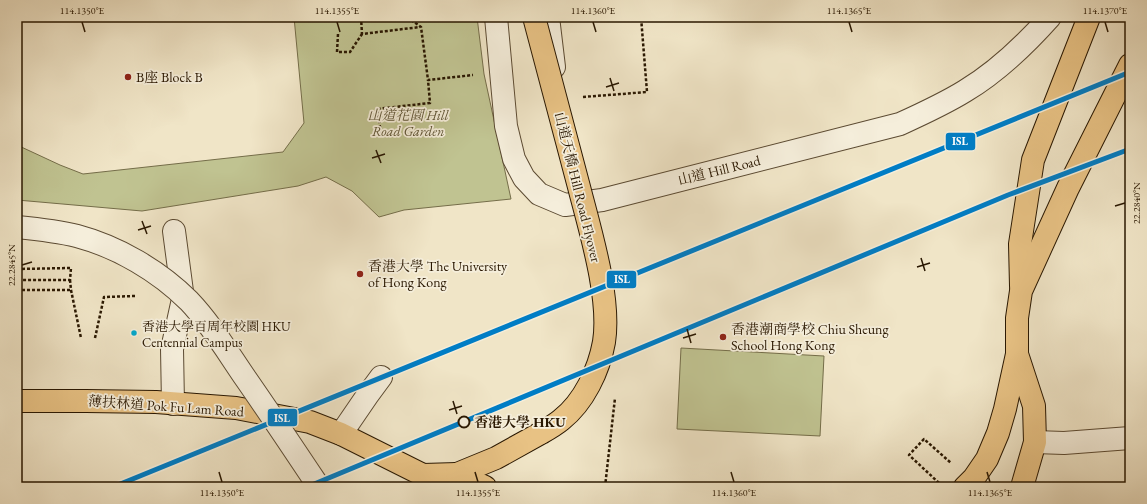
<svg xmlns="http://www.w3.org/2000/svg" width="1147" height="504" font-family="'EB Garamond','Noto Serif TC',serif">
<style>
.green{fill:#c0c391;stroke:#746d49}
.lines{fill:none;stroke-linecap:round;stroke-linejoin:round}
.minor-casing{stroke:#5b4a32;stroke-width:24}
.major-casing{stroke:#291701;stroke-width:24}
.path{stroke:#291701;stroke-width:2.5;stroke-dasharray:3 2;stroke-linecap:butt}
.minor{stroke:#f5eedb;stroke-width:22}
.major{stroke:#e8c284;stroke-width:22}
.minor-bridge-casing{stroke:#5b4a32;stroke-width:24;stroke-linecap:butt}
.major-bridge-casing{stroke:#291701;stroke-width:24;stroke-linecap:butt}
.minor-bridge{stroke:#f5eedb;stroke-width:22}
.major-bridge{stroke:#e8c284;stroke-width:22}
.metro-1-casing{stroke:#f5eedb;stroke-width:8}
.metro-1{stroke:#007dc5;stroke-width:5}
.ticks{fill:none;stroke:#291701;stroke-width:1.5}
.poi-dot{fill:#8f2418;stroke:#f5eedb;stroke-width:1.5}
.bus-dot{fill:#00a9ce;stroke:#f5eedb;stroke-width:1.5}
.stop-dot{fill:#f5eedb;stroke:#291701;stroke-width:2}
.labels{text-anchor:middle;stroke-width:3.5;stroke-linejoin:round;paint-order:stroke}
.bus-label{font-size:13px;fill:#291701;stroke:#f5eedb;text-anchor:start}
.poi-label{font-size:14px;fill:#291701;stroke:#f5eedb;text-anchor:start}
.park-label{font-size:14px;font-style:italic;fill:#5e5333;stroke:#f5eedb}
.street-label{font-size:14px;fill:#291701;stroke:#f5eedb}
.stop-label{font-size:14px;font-weight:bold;fill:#291701;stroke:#f5eedb;text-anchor:start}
.line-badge{stroke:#f5eedb;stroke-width:1.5}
.badge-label{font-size:11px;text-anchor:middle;font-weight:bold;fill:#fff}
.neatline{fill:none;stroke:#291701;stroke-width:1.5}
.ticks-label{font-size:10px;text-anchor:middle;fill:#291701}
</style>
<rect width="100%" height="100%" fill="#f0e5c7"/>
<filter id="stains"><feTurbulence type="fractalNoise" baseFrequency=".005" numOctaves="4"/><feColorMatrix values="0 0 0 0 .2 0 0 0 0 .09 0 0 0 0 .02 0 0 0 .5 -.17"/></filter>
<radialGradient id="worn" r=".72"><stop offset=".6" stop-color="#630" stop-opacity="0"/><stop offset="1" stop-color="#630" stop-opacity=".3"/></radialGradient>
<g class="green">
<path d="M294 17H477L484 74 511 199 404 210 379 217 352 191 326 177 298 186 142 211 17 200V145L60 165 83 174 283 152 304 123Z"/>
<path d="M681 348 824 356 820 436 677 429Z"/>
</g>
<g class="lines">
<defs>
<g id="minor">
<path d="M496 17 506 126 514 159 524 178 539 194 565 205 602 200 900 124C922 114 944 104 965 91 997 72 1025 45 1050 17"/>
<path d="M548 17 554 67"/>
<path d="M173 404 172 349 183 299 174 231"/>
<path d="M341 434 367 396 381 377"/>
<path d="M1035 442 1064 443 1130 438"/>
</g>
<g id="major">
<path d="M1021 286 1020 244 1033 160 1089 17"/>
<path d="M1017 354 1034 406 1035 442 1022 487"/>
<path d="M17 401H86L156 402 236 408 310 422 341 434 423 475 457 474 485 487"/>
<path d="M457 474 496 458 541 433"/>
<path d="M965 487 974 478 987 459 998 433 1005 409 1017 354V318L1021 291 1068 188 1130 65"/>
</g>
</defs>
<use href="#minor" class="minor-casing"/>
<use href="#major" class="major-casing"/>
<g class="path">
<path d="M361 17 362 34 420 27"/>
<path d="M407 17 421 27 428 80 473 75"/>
<path d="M338 34 337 52H350L362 34"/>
<path d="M583 97 647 92 641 17"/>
<path d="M381 133 377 109 430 103 428 80"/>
<path d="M17 269 71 268 70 280H17"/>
<path d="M70 280 71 290 81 338"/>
<path d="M17 290H71"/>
<path d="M95 338 104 297 135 296"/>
<path d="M939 483 909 455 924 439 951 463"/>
<path d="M605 487 615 398"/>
</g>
<use href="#minor" class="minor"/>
<use href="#major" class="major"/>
<defs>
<path id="minor-bridge" d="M17 227C37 229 57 231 77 236 118 247 159 271 189 301 211 324 228 353 246 379 271 415 295 451 319 487"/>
<path id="major-bridge" d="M534 17C549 74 564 130 579 187 590 230 611 298 604 342 599 370 584 402 561 420 555 425 548 429 541 433"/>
</defs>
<use href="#minor-bridge" class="minor-bridge-casing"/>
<use href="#major-bridge" class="major-bridge-casing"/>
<use href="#minor-bridge" class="minor-bridge"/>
<use href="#major-bridge" class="major-bridge"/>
<defs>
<g id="metro-1">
<path d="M113 487 1130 72"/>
<path d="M307 487 1008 195 1130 149"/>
</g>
</defs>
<use href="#metro-1" class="metro-1-casing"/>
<use href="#metro-1" class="metro-1"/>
</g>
<path class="ticks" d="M82 22 85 32M337 22 340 32M593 22 596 32M849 22 852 32M1105 22 1108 32M610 78 614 91M606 87 619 83M376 150 381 163M372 158 385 154M1115 206 1125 203M142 221 147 234M138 230 151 226M921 258 925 271M22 265 32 262M917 267 930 263M687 329 691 343M683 338 696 334M453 401 457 414M449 410 462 406M219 472 222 482M475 472 478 482M731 472 734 482M987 472 990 482"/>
<g class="poi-dot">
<circle cx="128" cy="77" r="4"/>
<circle cx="360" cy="274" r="4"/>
<circle cx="723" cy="337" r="4"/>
</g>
<circle class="bus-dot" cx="134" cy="333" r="3.5"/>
<circle class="stop-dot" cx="464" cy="422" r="5.5"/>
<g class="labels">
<g class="bus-label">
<text x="142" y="331">香港大學百周年校園 HKU<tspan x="142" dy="16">Centennial Campus</tspan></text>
</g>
<g class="poi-label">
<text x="136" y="82">B座 Block B</text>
<text x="368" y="271">香港大學 The University<tspan x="368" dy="16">of Hong Kong</tspan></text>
<text x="731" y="334">香港潮商學校 Chiu Sheung<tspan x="731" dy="16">School Hong Kong</tspan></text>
</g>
<g class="park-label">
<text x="408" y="120">山道花園 Hill<tspan x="408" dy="16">Road Garden</tspan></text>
</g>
<g class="street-label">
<text transform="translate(719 170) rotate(-14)" y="5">山道 Hill Road</text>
<text transform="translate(578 187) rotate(76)" y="5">山道天橋 Hill Road Flyover</text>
<text transform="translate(166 406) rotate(4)" y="5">薄扶林道 Pok Fu Lam Road</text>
</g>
<g class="stop-label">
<text x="474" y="427">香港大學 HKU</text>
</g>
</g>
<g class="line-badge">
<rect x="945" y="132" width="31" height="19" rx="4" fill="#007dc5"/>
<rect x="606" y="270" width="31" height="19" rx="4" fill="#007dc5"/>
<rect x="267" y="408" width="31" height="19" rx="4" fill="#007dc5"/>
</g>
<g class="badge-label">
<text x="960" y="145">ISL</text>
<text x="622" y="283">ISL</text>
<text x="282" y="422">ISL</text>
</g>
<rect width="1147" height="504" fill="none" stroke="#f0e5c7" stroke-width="44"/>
<rect x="22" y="22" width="1103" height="460" class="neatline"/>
<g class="ticks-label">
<text x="82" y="14">114.1350°E</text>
<text x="337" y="14">114.1355°E</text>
<text x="593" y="14">114.1360°E</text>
<text x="849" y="14">114.1365°E</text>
<text x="1105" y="14">114.1370°E</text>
<text transform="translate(1136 203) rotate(-90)" y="4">22.2840°N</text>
<text transform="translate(11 265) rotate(-90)" y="4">22.2845°N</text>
<text x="222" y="496">114.1350°E</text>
<text x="478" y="496">114.1355°E</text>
<text x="734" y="496">114.1360°E</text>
<text x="990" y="496">114.1365°E</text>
</g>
<rect width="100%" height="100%" filter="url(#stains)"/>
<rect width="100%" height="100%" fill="url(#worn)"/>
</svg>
